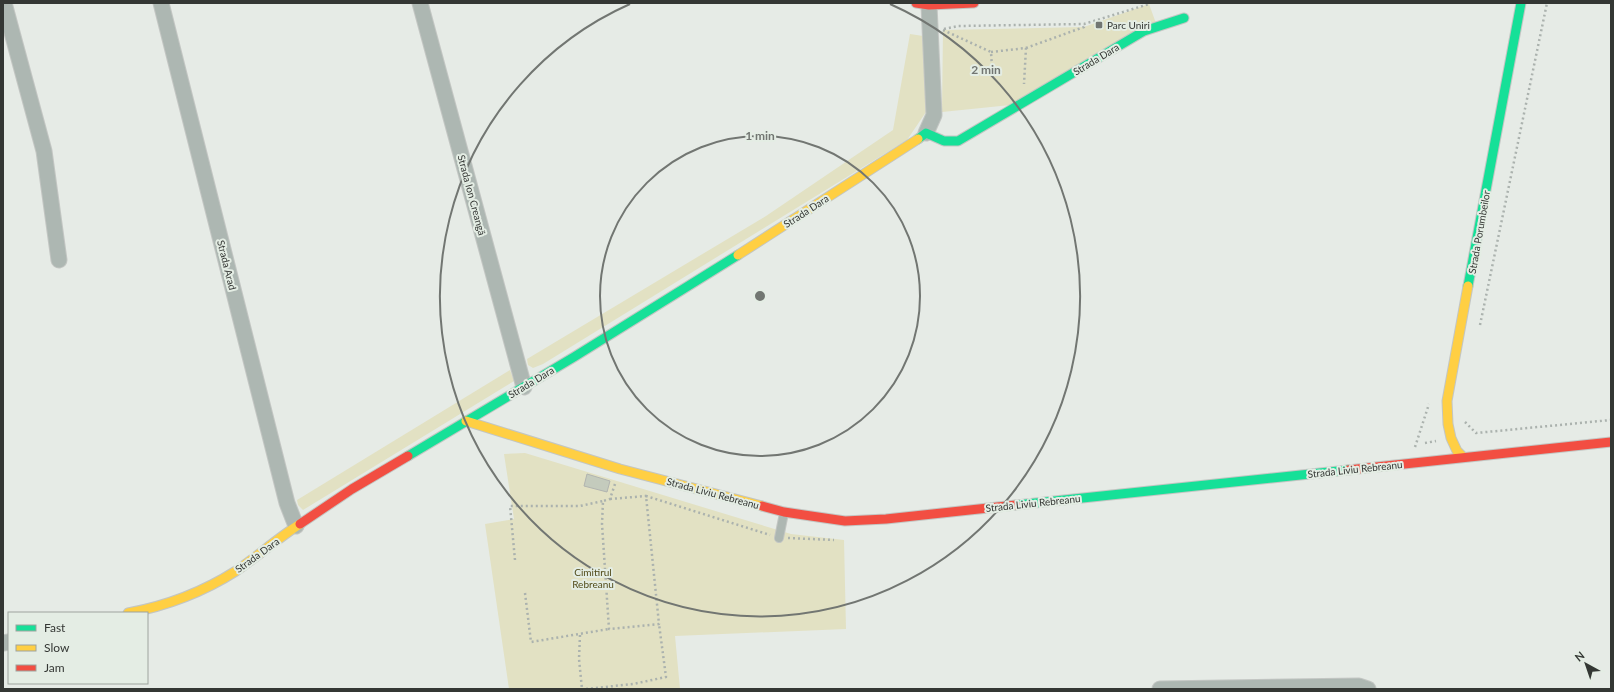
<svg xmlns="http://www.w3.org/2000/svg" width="1614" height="692" font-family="Lato,sans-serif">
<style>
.green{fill:#e2e1c3}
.building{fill:#c4cbbd;stroke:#b1b4b0}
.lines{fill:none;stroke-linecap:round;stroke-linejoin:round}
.lane-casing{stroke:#c3c6c3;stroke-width:10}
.street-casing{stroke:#c3c6c3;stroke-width:17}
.fast-casing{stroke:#c3c6c3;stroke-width:11}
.slow-casing{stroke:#c3c6c3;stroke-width:11}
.jam-casing{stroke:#c3c6c3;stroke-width:11}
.path{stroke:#abb2ae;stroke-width:2.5;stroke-dasharray:2 3;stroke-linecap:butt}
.lane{stroke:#adb7b2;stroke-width:8}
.street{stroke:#adb7b2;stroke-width:15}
.fast{stroke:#16e098;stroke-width:9}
.slow{stroke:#ffcf43;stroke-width:9}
.jam{stroke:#f24e42;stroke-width:9}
.ring{fill:none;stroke:#727672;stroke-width:2}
.poi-dot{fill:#727672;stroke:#e4ede4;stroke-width:1.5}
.labels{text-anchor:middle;stroke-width:4;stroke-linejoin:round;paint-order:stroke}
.poi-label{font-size:10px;fill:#343734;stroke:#e4ede4;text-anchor:start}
.street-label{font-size:10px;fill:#343734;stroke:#e4ede4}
.park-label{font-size:10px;fill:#514b19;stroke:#e4ede4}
.centre{fill:#727672;stroke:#e4ede4;stroke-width:2}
.ring-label{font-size:12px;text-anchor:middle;font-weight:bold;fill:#727672;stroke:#e4ede4;stroke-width:4;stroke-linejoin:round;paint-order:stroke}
</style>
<rect width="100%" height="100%" fill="#e6ebe6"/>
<g class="green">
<path d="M1149 4 1157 26 1021 104 942 112 943 30 1084 27Z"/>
<path d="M910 34 923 36 926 112 907 140 543 364 533 368 528 365 527 359 766 216 893 130Z"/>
<path d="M510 370 514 381 303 510 298 505 297 500Z"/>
<path d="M525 453 791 534 844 540 846 629 675 636 680 689H509L485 524 514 519 504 454Z"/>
</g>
<path class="building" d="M587 474 610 481 607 492 584 486Z"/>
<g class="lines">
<defs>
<path id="lane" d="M779 538 784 513"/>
<g id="street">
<path d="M4 3 44 151 59 260"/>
<path d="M161 3 287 503 296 526"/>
<path d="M420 3 524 387"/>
<path d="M926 133 934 115 929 5"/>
<path d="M3 643 9 642"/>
<path d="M1160 689 1359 686 1368 689"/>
</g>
<g id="fast">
<path d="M918 139 926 133 944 141H958L1144 31 1184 18"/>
<path d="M1468 286 1521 3"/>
<path d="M408 456 574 357 738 255"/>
<path d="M1016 505 1348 470"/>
</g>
<g id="slow">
<path d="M738 255 918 139"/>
<path d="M466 421 620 469 762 506"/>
<path d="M1463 457 1457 451 1451 438 1448 424 1447 401 1468 286"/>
<path d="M128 613C166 606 203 592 236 571 258 556 278 538 300 524"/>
</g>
<g id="jam">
<path d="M916 3 929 5 974 3"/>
<path d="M1348 470 1611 442"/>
<path d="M762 506 784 512 845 521 886 519 1016 505"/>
<path d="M300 524 352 489 408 456"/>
</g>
</defs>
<use href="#lane" class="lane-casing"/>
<use href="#street" class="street-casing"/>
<use href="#fast" class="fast-casing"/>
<use href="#slow" class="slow-casing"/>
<use href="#jam" class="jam-casing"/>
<g class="path">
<path d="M944 29 958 26 1084 24 1149 4"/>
<path d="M943 30 991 52 992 68"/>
<path d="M1026 48 1084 27V24"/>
<path d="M991 52 1026 48 1024 84"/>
<path d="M1480 325 1547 3"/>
<path d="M1465 422 1476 433 1611 420"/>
<path d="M1425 443 1436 441"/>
<path d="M1415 447 1429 404"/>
<path d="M615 484 610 499 603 501 602 524 609 629 659 624 646 496 770 535"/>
<path d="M610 499 646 496"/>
<path d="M788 538 834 540"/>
<path d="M515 560 510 506H580L603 501"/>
<path d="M525 593 531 642 609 629"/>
<path d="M580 635 579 659 582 689"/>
<path d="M586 689 633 684 666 677 659 624"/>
</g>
<use href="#lane" class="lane"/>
<use href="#street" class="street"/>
<use href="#fast" class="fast"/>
<use href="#slow" class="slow"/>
<use href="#jam" class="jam"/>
</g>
<g class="ring">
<circle cx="760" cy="296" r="160"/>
<path d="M890 4A320 320 0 1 1 630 4"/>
</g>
<rect class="poi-dot" x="1095" y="21" width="8" height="8" rx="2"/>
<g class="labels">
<g class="poi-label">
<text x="1107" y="29">Parc Uniri</text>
</g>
<g class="street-label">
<text transform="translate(1096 59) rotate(-31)" y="4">Strada Dara</text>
<text transform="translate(472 195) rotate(75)" y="4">Strada Ion Creangă</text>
<text transform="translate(806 211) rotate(-33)" y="4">Strada Dara</text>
<text transform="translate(1479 232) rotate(-80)" y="4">Strada Porumbeilor</text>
<text transform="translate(227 265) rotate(76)" y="4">Strada Arad</text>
<text transform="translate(531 382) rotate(-31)" y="4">Strada Dara</text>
<text transform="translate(1355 469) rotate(-6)" y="4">Strada Liviu Rebreanu</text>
<text transform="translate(713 493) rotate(15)" y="4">Strada Liviu Rebreanu</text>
<text transform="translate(1033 503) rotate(-6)" y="4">Strada Liviu Rebreanu</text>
<text transform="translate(257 555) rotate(-36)" y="4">Strada Dara</text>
</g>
<g class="park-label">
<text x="593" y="576">Cimitirul<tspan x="593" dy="12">Rebreanu</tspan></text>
</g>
</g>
<circle cx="760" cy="296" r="6" class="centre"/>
<g class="ring-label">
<text x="986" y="74">2 min</text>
<text x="760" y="140">1 min</text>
</g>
<rect width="1614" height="692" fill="none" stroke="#343734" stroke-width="8"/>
<rect x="8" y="612" width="140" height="72" fill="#e4ede4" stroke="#9ea49e"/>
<rect x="16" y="625" width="20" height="6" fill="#16e098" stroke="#9ea49e"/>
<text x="44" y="632" font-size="12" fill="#343734">Fast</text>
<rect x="16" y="645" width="20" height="6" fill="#ffcf43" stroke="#9ea49e"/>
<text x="44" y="652" font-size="12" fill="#343734">Slow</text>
<rect x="16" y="665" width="20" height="6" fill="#f24e42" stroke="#9ea49e"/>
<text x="44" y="672" font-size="12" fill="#343734">Jam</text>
<g transform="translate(1586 664) rotate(320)" stroke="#e4ede4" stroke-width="3" paint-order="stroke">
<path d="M0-3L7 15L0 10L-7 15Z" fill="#343734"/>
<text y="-6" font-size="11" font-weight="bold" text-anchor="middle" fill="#343734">N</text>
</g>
</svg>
